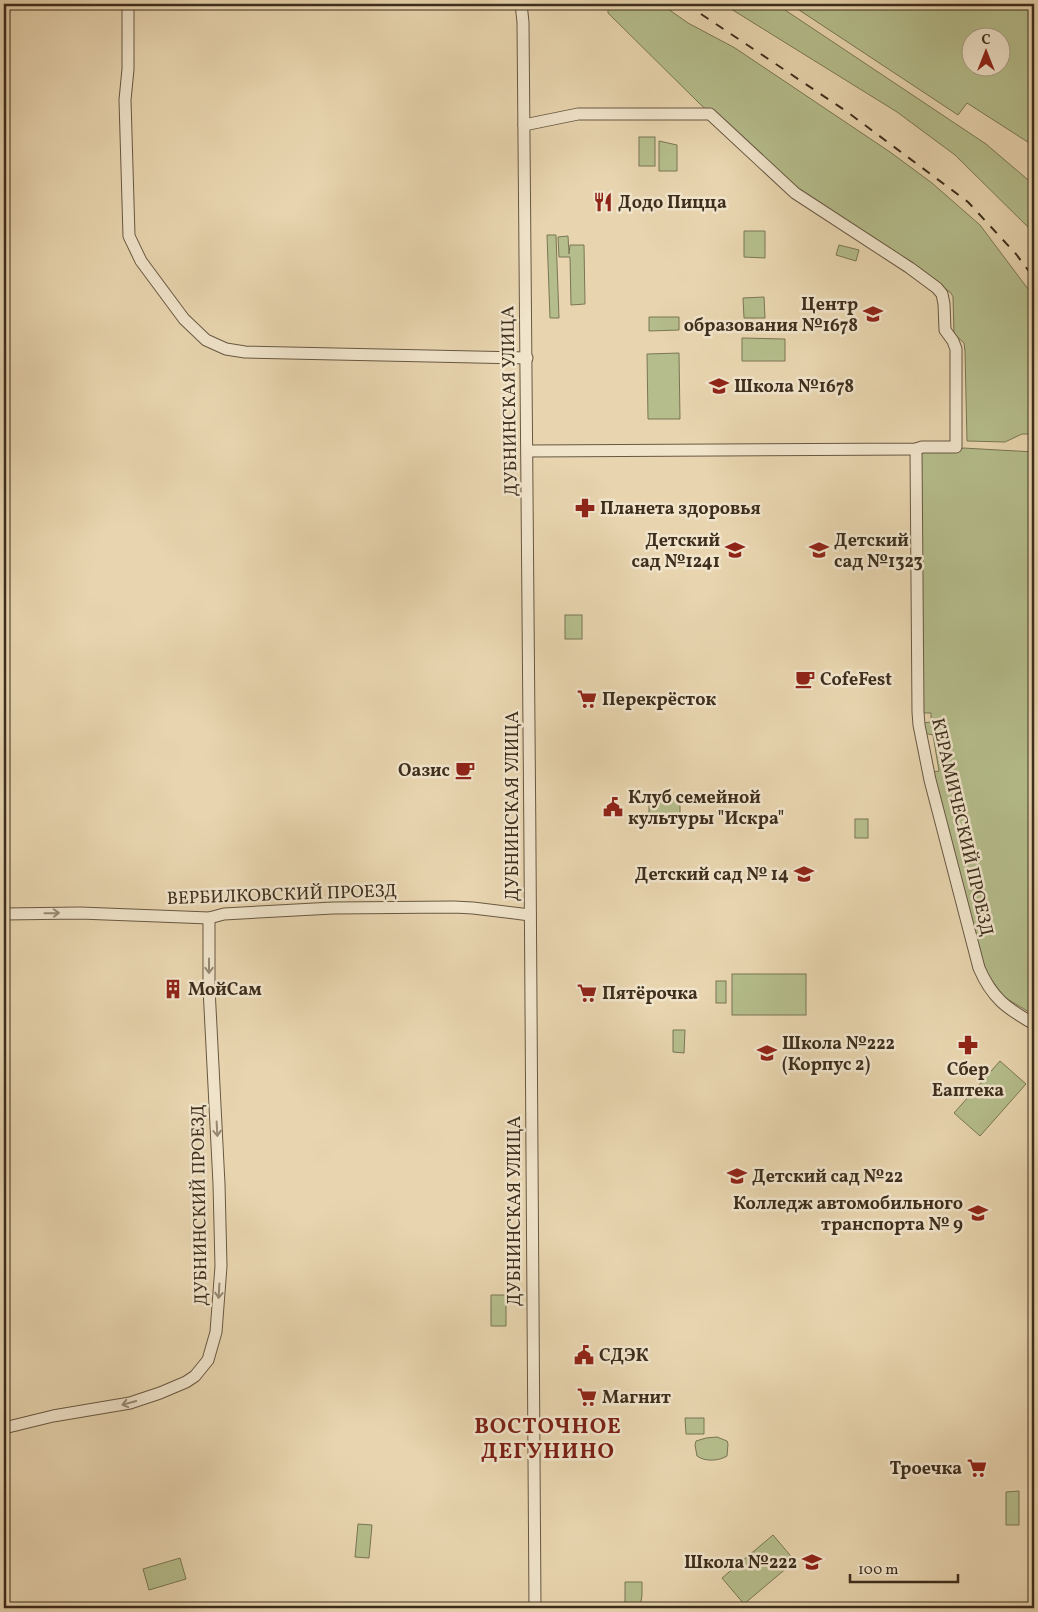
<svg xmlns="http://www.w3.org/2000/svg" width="1038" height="1612" font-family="Vollkorn,serif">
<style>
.green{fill:#b5bd8c;stroke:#797654;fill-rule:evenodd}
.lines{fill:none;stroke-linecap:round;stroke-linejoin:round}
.minor-casing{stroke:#685842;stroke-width:13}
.minor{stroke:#f0e4cb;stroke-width:11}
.rail{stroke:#3d2e1d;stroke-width:2;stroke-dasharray:9 9;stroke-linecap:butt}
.oneway{stroke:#968974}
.labels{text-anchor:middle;stroke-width:5;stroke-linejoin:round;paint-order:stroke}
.poi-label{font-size:18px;font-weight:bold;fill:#3d2e1d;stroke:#f0e4cb;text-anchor:start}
.street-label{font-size:18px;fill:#3d2e1d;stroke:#f0e4cb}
.district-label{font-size:22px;font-weight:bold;letter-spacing:1px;fill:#7a1f14;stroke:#f0e4cb}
</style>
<rect width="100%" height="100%" fill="#e8d5af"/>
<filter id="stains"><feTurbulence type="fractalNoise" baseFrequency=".004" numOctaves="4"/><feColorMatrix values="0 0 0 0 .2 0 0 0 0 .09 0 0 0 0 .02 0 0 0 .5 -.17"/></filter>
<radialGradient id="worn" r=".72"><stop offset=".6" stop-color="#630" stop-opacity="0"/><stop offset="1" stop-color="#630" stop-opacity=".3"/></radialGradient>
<g class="green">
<path d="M608 4H661L688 23 735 48 890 152 932 183 980 225 1034 297V434H1022L1005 442 967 441 965 351 964 343 954 334 953 297 951 293 920 269 792 185 700 104 608 13Z"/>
<path d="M723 4H776L986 144 1034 185V233L955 155 897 112Z"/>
<path d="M790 4H1034V146L967 103 958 115ZM970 38H1000V68H970Z"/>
<rect x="639" y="137" width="16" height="29"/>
<path d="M659 141 677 145V171H659Z"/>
<path d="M744 231H765V258L744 257Z"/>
<path d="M547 235H556L559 318H550Z"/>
<path d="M568 236 569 254 570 245H584L585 304 571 305 570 257H559L558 237Z"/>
<path d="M839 245 859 250 856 261 836 255Z"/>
<path d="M764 297 765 318H744L743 298Z"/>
<path d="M649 317H679V330L649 331Z"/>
<path d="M742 338 785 339V361H742Z"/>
<path d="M679 353 680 419H648L647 354Z"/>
<path d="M963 448 1034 452V1015L1004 997 989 976 984 966 933 772 939 771 933 735 923 733 921 723 931 722V713H921L920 454 926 451 960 450Z"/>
<rect x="565" y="615" width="17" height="24"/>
<path d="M649 800H680V821L649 822Z"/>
<rect x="855" y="819" width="13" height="19"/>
<rect x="732" y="974" width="74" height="41"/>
<rect x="716" y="981" width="10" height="22"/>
<path d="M673 1030H685L684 1053 673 1052Z"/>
<path d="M1000 1061 1026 1084 980 1136 954 1113Z"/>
<path d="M506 1295V1326H491V1295Z"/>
<path d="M685 1418H704V1434H686Z"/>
<path d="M717 1437 727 1441 728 1444 727 1456C719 1461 705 1462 697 1456L695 1445 696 1441 706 1438Z"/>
<path d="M1019 1491V1525H1006V1492Z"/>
<path d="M358 1524 372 1525 369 1558 355 1557Z"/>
<path d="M773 1535 795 1561 744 1604 722 1578Z"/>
<path d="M180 1558 186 1579 149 1590 143 1569Z"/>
<path d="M625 1582H642V1595L640 1608H625Z"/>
</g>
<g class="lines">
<defs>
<g id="minor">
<path d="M128 4V69L125 100 129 236 141 261 184 319 206 340 226 349 245 352 527 358"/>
<path d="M521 4 523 22C531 551 529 1079 535 1608"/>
<path d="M524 125 578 114H710L795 193 910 268 937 288 942 294 944 304 945 330 953 341 956 349V447H922L916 449 528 451"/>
<path d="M916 449 918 712 919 725 930 780 979 968C992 998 1006 1008 1034 1024"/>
<path d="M4 914 80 913 209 918 224 914 333 908 454 907 473 908 530 915"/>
<path d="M4 1428 53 1416 130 1403 160 1393 186 1382 195 1376 208 1360 216 1332 221 1266 219 1184 209 988V918"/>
</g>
</defs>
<use href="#minor" class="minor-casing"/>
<use href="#minor" class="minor"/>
<path class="rail" d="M686 4 846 111 968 202 1016 254 1034 278"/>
</g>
<defs><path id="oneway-shaft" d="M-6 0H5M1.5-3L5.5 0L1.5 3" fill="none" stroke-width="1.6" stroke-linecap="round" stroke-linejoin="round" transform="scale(1.25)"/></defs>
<g class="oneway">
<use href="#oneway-shaft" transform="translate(52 913) rotate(-1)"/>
<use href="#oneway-shaft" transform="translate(209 966) rotate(90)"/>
<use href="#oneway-shaft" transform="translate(217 1129) rotate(87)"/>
<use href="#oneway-shaft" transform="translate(219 1291) rotate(93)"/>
<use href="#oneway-shaft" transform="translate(129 1403) rotate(165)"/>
</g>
<defs>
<symbol id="restaurant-bare" viewBox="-9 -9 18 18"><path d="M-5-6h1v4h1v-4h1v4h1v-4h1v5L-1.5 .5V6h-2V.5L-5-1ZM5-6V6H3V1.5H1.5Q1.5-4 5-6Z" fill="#8f2418" stroke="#f0e4cb" stroke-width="2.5" paint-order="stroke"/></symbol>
<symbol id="school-bare" viewBox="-9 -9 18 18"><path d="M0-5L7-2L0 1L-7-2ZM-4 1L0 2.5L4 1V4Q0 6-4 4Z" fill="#8f2418" stroke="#f0e4cb" stroke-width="2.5" paint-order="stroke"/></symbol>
<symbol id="pharmacy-bare" viewBox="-9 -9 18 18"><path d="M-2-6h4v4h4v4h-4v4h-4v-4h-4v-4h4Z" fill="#8f2418" stroke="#f0e4cb" stroke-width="2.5" paint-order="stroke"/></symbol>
<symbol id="cafe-bare" viewBox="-9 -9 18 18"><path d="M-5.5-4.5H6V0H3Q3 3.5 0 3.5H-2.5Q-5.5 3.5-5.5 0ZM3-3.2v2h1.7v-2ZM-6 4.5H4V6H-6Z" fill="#8f2418" stroke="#f0e4cb" stroke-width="2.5" paint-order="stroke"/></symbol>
<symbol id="supermarket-bare" viewBox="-9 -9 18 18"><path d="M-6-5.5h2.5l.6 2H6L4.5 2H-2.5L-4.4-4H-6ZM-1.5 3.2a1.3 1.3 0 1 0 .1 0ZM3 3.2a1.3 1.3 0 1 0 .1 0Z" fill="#8f2418" stroke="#f0e4cb" stroke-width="2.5" paint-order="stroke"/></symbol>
<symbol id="civic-bare" viewBox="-9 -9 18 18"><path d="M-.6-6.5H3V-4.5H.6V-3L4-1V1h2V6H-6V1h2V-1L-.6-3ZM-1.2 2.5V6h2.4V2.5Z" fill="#8f2418" stroke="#f0e4cb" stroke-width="2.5" paint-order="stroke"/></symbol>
<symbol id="building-bare" viewBox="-9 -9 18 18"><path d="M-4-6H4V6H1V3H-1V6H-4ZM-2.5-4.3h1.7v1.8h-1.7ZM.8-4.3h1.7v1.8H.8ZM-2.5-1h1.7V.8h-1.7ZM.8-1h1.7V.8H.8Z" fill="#8f2418" stroke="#f0e4cb" stroke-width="2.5" paint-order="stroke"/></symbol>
<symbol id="university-bare" viewBox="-9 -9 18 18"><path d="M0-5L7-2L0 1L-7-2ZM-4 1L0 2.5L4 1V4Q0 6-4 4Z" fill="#8f2418" stroke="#f0e4cb" stroke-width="2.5" paint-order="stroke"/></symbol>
</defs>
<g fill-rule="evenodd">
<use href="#restaurant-bare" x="589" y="188" width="28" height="28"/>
<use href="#school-bare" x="859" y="300" width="28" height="28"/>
<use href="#school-bare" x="705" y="372" width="28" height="28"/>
<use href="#pharmacy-bare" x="571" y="494" width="28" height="28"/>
<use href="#school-bare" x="721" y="536" width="28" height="28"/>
<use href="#school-bare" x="805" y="536" width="28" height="28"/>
<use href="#cafe-bare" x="791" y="665" width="28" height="28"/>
<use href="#supermarket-bare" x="573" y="685" width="28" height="28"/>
<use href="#cafe-bare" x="451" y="756" width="28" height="28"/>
<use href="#civic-bare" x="599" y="793" width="28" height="28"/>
<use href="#school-bare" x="790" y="860" width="28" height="28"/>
<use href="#building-bare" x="159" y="975" width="28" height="28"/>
<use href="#supermarket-bare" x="573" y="979" width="28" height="28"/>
<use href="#pharmacy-bare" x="954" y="1031" width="28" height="28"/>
<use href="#school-bare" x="753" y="1039" width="28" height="28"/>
<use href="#school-bare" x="723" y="1162" width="28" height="28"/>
<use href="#university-bare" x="964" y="1199" width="28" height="28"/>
<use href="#civic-bare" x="570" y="1341" width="28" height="28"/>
<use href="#supermarket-bare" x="573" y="1383" width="28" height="28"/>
<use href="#supermarket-bare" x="963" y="1454" width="28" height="28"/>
<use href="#school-bare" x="798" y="1548" width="28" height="28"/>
</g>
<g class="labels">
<g class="poi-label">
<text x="618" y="208">Додо Пицца</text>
<text x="858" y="310" text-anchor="end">Центр<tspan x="858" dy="21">образования №1678</tspan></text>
<text x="734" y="392">Школа №1678</text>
<text x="600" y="514">Планета здоровья</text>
<text x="720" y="546" text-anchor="end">Детский<tspan x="720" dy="21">сад №1241</tspan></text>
<text x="834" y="546">Детский<tspan x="834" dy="21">сад №1323</tspan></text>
<text x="820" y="685">CofeFest</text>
<text x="602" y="705">Перекрёсток</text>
<text x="450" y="776" text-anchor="end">Оазис</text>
<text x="628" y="803">Клуб семейной<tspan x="628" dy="21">культуры "Искра"</tspan></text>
<text x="789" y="880" text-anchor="end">Детский сад № 14</text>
<text x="188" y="995">МойСам</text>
<text x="602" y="999">Пятёрочка</text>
<text x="782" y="1049">Школа №222<tspan x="782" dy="21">(Корпус 2)</tspan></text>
<text x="968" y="1075" text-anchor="middle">Сбер<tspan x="968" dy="21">Еаптека</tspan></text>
<text x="752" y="1182">Детский сад №22</text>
<text x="963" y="1209" text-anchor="end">Колледж автомобильного<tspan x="963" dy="21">транспорта № 9</tspan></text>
<text x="599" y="1361">СДЭК</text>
<text x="602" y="1403">Магнит</text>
<text x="962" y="1474" text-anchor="end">Троечка</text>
<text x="797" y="1568" text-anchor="end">Школа №222</text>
</g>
<g class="street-label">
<text transform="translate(509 401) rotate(-91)" y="6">ДУБНИНСКАЯ УЛИЦА</text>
<text transform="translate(512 806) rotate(-90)" y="6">ДУБНИНСКАЯ УЛИЦА</text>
<text transform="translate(963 827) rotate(77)" y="6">КЕРАМИЧЕСКИЙ ПРОЕЗД</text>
<text transform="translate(282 894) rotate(-2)" y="6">ВЕРБИЛКОВСКИЙ ПРОЕЗД</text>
<text transform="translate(199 1205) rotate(-91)" y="6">ДУБНИНСКИЙ ПРОЕЗД</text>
<text transform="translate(514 1211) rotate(-90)" y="6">ДУБНИНСКАЯ УЛИЦА</text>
</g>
<g class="district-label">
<text x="548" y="1433">ВОСТОЧНОЕ<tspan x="548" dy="25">ДЕГУНИНО</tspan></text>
</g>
</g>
<rect width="1038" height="1612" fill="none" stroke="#e8d5af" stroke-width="20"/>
<rect x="5" y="5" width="1028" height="1602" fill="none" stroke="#3d2e1d" stroke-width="2.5"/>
<rect x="10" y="10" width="1018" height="1592" fill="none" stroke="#3d2e1d"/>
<g transform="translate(986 52)"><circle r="24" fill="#f0e4cb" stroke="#a89b85"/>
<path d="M0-4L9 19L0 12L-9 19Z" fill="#8f2418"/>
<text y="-8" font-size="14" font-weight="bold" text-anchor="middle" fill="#3d2e1d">С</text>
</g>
<path d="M850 1574v8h108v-8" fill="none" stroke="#3d2e1d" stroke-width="2.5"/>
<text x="858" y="1574" font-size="15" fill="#3d2e1d" stroke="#f0e4cb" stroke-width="4" paint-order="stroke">100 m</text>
<rect width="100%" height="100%" filter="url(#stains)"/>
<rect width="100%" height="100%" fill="url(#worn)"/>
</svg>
